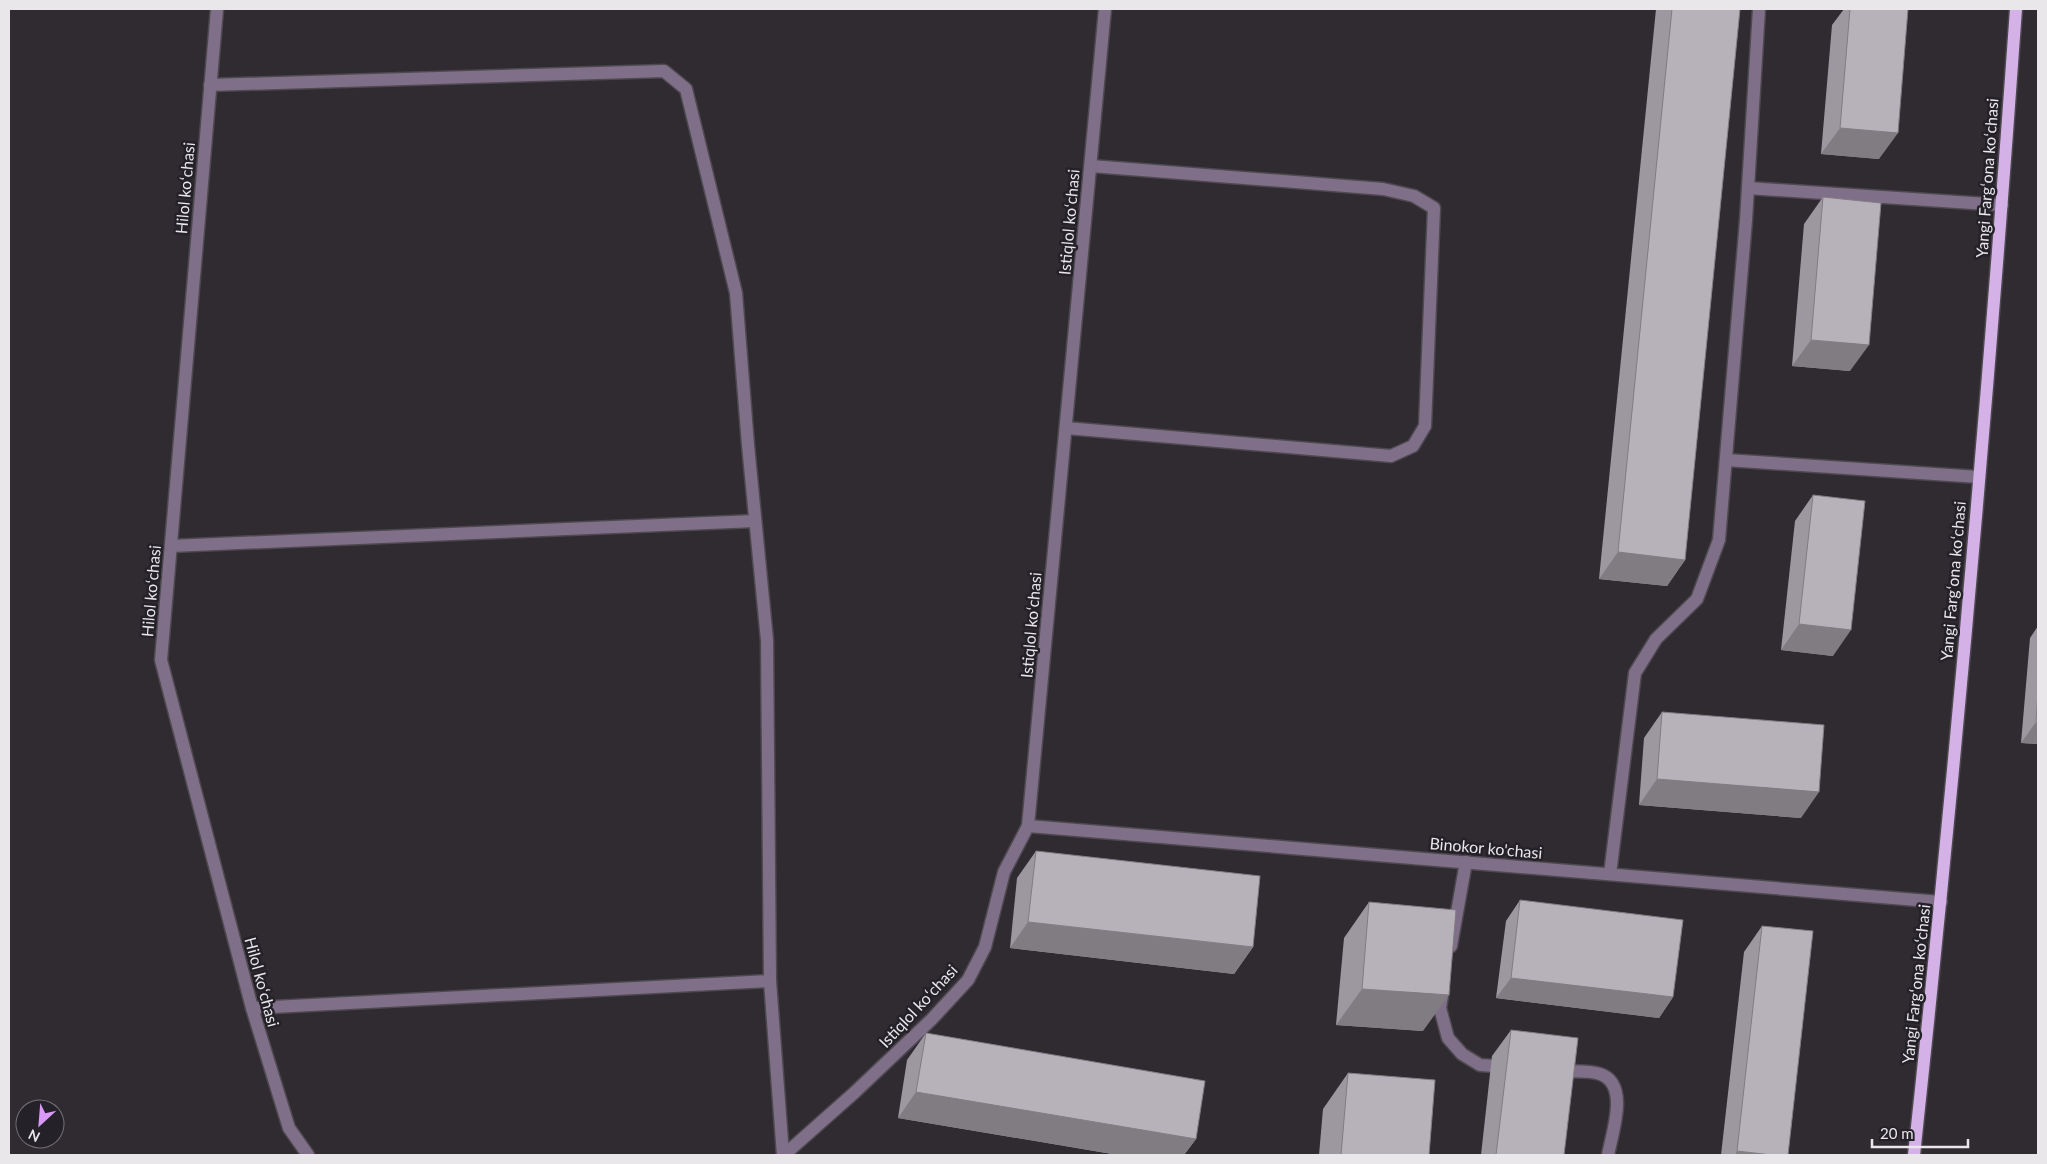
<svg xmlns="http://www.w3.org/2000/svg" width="2047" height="1164" font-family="Lato,sans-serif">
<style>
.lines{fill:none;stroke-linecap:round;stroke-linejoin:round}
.minor-casing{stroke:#4d494f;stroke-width:15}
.major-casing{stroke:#4d494f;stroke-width:15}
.minor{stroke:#806f89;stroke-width:12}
.major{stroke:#d4b1e6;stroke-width:12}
.wall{fill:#9d98a0}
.shaded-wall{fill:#807c82}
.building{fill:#b7b1ba;stroke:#807c82}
.labels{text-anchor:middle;stroke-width:5;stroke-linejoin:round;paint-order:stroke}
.street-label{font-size:16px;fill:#eae7eb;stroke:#252128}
</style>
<rect width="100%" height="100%" fill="#2f2b31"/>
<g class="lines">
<defs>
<g id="minor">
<path d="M217 9 161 660 252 1008 289 1128 308 1155"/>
<path d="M210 85 664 71 686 89 736 293 748 445 767 640 770 981 783 1155"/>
<path d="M1748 188 2002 205"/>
<path d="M1066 428 1391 456 1413 446 1425 426 1434 208 1414 196 1383 189 1091 166"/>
<path d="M1726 460 1979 477"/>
<path d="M171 546 755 521"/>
<path d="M1028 826 1941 902"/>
<path d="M1610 874 1635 673 1656 639 1697 599 1719 540 1746 220 1759 9"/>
<path d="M1451 946 1466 862"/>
<path d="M1443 990 1440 1008 1448 1038 1462 1054 1480 1065 1508 1067"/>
<path d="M252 1008 770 981"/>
<path d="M1558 1071C1571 1072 1588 1070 1600 1074 1630 1084 1612 1133 1608 1155"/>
<path d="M784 1155 854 1093 931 1020 968 980 985 947 1004 872 1028 826 1105 9"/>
</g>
<path id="major" d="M1914 1155C1955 774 1989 391 2016 9"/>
</defs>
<use href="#minor" class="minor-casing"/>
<use href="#major" class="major-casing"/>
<use href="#minor" class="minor"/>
<use href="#major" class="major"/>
</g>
<g class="wall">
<path d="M1656 9H1740L1685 560 1667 586 1599 579Z"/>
<path d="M1844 9H1908L1879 159 1821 154 1832 25Z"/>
<path d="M1823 197 1850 371 1792 366 1804 224Z"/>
<path d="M1813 495 1833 656 1781 650 1795 521Z"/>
<path d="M2038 626V744L2021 743 2030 638Z"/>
<path d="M1662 712 1801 818 1639 805 1644 738Z"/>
<path d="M1036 851 1253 947 1234 974 1010 948 1017 878Z"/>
<path d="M1520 900 1673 997 1659 1018 1496 998 1506 921Z"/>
<path d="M1369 902 1423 1031 1336 1025 1344 938Z"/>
<path d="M1762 926 1788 1155H1721L1744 952Z"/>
<path d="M1511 1030 1564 1155H1481L1492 1056Z"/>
<path d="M926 1033 1196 1139 1184 1155H1118L898 1118 907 1060Z"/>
<path d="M1348 1073 1429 1155H1319L1323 1109Z"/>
</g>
<g class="shaded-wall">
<path d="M1840 128 1898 133 1879 159 1821 154Z"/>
<path d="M1811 340 1869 345 1850 371 1792 366Z"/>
<path d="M1618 552 1685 560 1667 586 1599 579Z"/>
<path d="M1799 624 1851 630 1833 656 1781 650Z"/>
<path d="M2036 722 2038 723V744L2021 743Z"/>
<path d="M1657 779 1819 792 1801 818 1639 805Z"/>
<path d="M1028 922 1253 947 1234 974 1010 948Z"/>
<path d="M1511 978 1673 997 1659 1018 1496 998Z"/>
<path d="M1362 989 1449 995 1423 1031 1336 1025Z"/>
<path d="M916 1092 1196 1139 1184 1155H1118L898 1118Z"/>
<path d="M1737 1151 1772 1155H1735Z"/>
</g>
<g class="building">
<path d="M1672 9H1740L1685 560 1618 552Z"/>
<path d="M1850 9H1908L1898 133 1840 128Z"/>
<path d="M1823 197 1881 203 1869 345 1811 340Z"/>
<path d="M1813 495 1865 501 1851 630 1799 624Z"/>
<path d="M2038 692V723L2036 722Z"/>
<path d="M1662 712 1824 725 1819 792 1657 779Z"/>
<path d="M1036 851 1260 876 1253 947 1028 922Z"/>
<path d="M1520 900 1683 920 1673 997 1511 978Z"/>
<path d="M1369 902 1456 910 1449 995 1362 989Z"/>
<path d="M1762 926 1813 931 1788 1155H1772L1737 1151Z"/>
<path d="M1511 1030 1578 1038 1564 1155H1496Z"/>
<path d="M926 1033 1205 1081 1196 1139 916 1092Z"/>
<path d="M1348 1073 1435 1080 1429 1155H1341Z"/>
</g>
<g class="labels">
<g class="street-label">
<text transform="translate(1987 178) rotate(-86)" y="6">Yangi Fargʻona koʻchasi</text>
<text transform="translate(185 188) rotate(-85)" y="6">Hilol koʻchasi</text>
<text transform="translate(1069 222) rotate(-85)" y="6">Istiqlol koʻchasi</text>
<text transform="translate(1953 581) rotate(-85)" y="6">Yangi Fargʻona koʻchasi</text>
<text transform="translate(151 591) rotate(-85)" y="6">Hilol koʻchasi</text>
<text transform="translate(1031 625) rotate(-85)" y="6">Istiqlol koʻchasi</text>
<text transform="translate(1486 848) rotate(5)" y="6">Binokor ko'chasi</text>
<text transform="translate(262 982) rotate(75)" y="6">Hilol koʻchasi</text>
<text transform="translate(1916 984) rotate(-84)" y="6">Yangi Fargʻona koʻchasi</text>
<text transform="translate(918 1006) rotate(-47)" y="6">Istiqlol koʻchasi</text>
</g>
</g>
<rect width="2047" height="1164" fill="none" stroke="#eae7eb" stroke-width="20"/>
<g transform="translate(40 1124) rotate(206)"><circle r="24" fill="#252128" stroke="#747076"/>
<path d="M0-4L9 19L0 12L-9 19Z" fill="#d99af7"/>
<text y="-8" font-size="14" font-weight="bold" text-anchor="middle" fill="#eae7eb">N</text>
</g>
<path d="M1872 1139v8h96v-8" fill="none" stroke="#eae7eb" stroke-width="2.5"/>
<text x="1880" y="1139" font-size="15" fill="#eae7eb" stroke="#252128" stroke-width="4" paint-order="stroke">20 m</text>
</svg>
